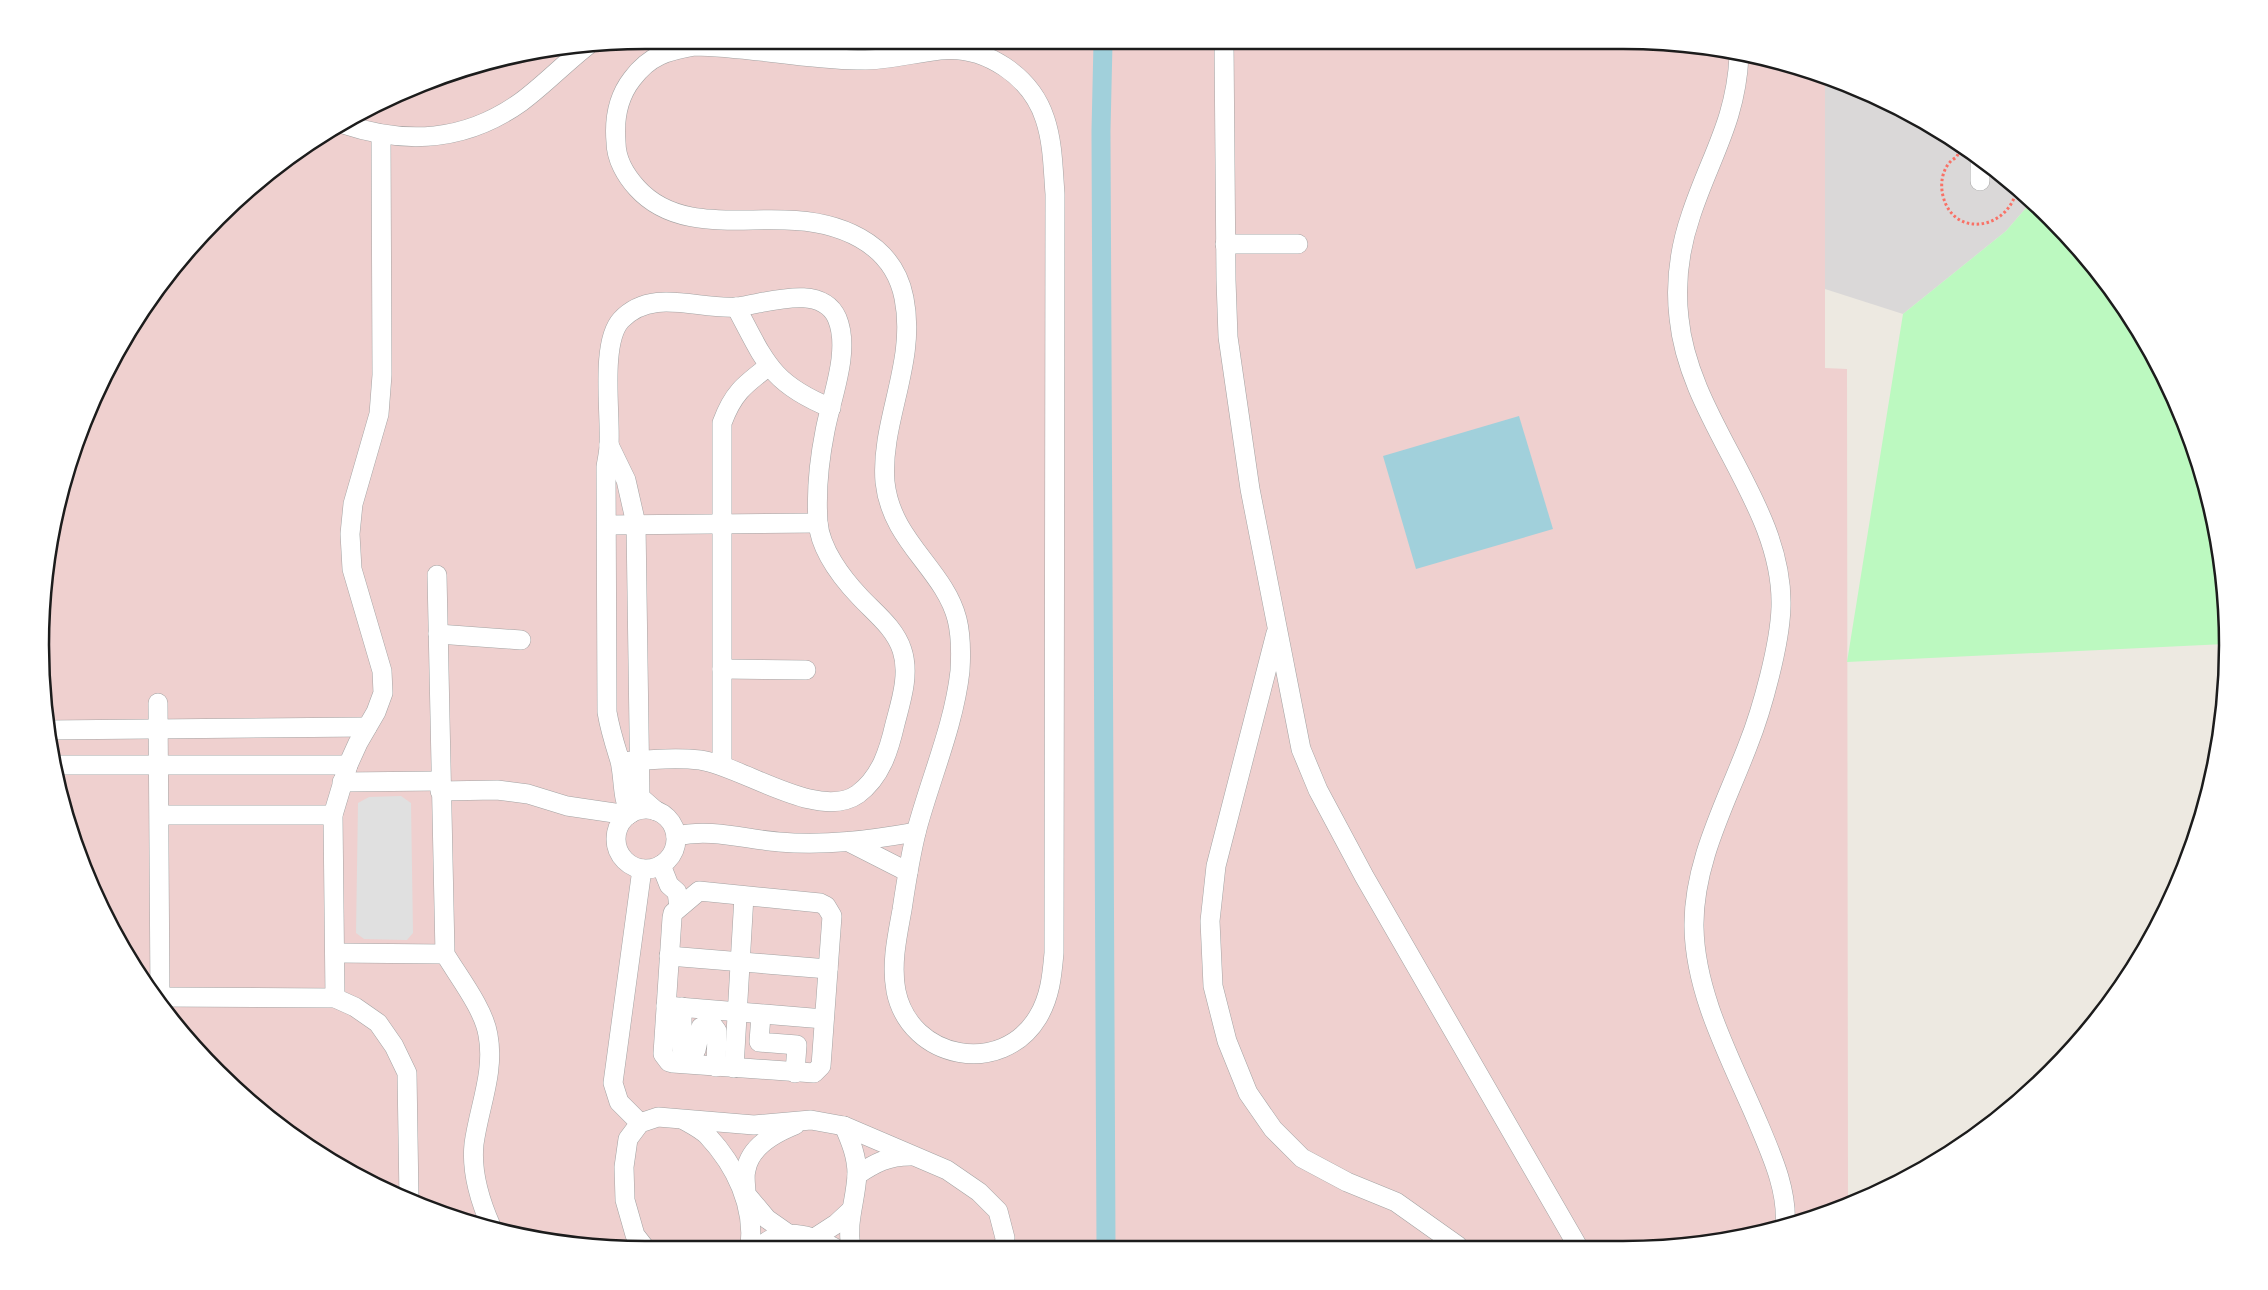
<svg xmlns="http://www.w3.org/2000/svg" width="2268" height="1290" font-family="'Exo 2',sans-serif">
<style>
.residential{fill:#dad8d8}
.commercial{fill:#efd0cf}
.park{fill:#bcf9c0}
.parking{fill:#e0e0e0}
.water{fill:#a1d0db}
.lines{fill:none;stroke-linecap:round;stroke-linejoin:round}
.canal{stroke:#a1d0db;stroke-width:19}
.minor-casing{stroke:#a3a3a3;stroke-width:20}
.path{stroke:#f97166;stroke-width:3;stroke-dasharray:2.5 2.5;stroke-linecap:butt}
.minor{stroke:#fff;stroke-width:19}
.rim{fill:none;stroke:#1c1c1c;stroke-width:2.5}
</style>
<rect width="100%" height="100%" fill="#ede9e1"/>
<path class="residential" d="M1825 76 1926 121 2022 190 2032 201 2006 231 1903 314 1825 289Z"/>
<path class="commercial" d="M1662 41 1817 72 1825 76V368L1847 369 1848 1203 1818 1218 1702 1245 606 1249 451 1218 342 1169 246 1100 190 1044 121 948 86 876 52 763 41 684 45 566 61 488 102 378 142 309 217 217 277 165 377 103 451 72 566 45Z"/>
<path class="park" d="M2032 201 2103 277 2166 378 2207 489 2227 606 2225 644 1847 662 1903 314 2006 231Z"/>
<path class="parking" d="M401 796 411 803 413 933 407 940 364 939 356 933 358 803 369 797Z"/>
<path class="water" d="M1519 416 1553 529 1416 569 1383 456Z"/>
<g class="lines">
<path class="canal" d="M1103 43 1101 131 1106 1247"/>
<defs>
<g id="minor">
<path d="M1224 43 1226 280 1228 337 1250 489 1301 749 1318 790 1364 876 1577 1245"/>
<path d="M695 46C750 47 803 59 857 60 886 61 912 53 940 50 985 45 1031 76 1045 119 1053 143 1053 169 1055 194L1054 953C1052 976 1050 997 1038 1017 1002 1077 910 1060 896 991 891 964 897 937 902 910 906 883 910 856 917 829 931 777 954 725 960 671 961 655 961 635 957 619 944 569 891 541 885 482 880 421 917 363 904 298 893 241 837 221 785 220 735 218 675 230 637 188 626 176 616 159 616 142 614 119 618 97 632 79 650 55 667 51 695 46Z"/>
<path d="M1739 56C1736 121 1710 157 1691 215 1680 247 1675 284 1679 318 1689 421 1784 505 1781 607 1780 644 1762 710 1748 745 1726 803 1693 863 1694 927 1695 996 1733 1063 1759 1125 1772 1156 1788 1191 1785 1226"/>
<path d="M343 124C406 145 465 142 521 102 544 85 565 63 588 45"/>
<path d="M1980 160V181"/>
<path d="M1225 244H1298"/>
<path d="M736 307C765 361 770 383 831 408"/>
<path d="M609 445 626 480 636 524 640 797 656 811"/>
<path d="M607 525 818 523"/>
<path d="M437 575 445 954C458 976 484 1009 488 1035 495 1072 479 1107 474 1144 471 1172 480 1201 491 1226"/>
<path d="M1276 633 1216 866 1210 921 1213 986 1227 1041 1248 1093 1273 1129 1302 1158 1347 1182 1396 1202 1458 1246"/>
<path d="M438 634 521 640"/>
<path d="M722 669 806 670"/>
<path d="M158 703 160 997"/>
<path d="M47 730 367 727"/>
<path d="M620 762C646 760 674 757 700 760 742 766 819 822 858 794 881 777 889 750 895 724 901 701 910 674 902 650 895 628 875 613 860 597 842 578 820 549 818 522 816 492 819 461 825 431 831 398 851 351 837 318 821 282 765 304 736 307 698 310 652 287 621 320 600 343 611 414 609 445 609 452 607 460 606 467L607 712C610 730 615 745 620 761 624 779 622 797 630 814"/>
<path d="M52 765H348"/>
<path d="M722 765V423C733 393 744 385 769 366"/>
<path d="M342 782 440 781"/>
<path d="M440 791 497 790 528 794 567 806 628 815"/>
<circle cx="646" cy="839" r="30"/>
<path d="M160 815H333"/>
<path d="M676 836C711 828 744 839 779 842 826 846 870 840 916 832"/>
<path d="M851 843 908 872"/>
<path d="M661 865 669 885 677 892 679 907"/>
<path d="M699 891 820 903 826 906 832 916 821 1066 814 1073 673 1063 669 1062 663 1054 672 918 673 913Z"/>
<path d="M335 953 445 954"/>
<path d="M669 956 828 969"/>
<path d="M156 997 335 998 355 1007 378 1023 394 1046 407 1073 409 1199"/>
<path d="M335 998 333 815 348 765 358 743 376 712 383 693 382 671 352 569 350 534 353 504 379 414 382 375 381 134"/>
<path d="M666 1006 824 1019"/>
<path d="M682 1007V1049L691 1053 696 1050 701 1027 711 1023 717 1031 716 1067"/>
<path d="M761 1015 759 1042 797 1045 795 1073"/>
<path d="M734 1068 744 896"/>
<path d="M684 1120C691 1124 701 1129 707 1135 736 1166 755 1206 750 1248"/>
<path d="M640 1123 619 1102 613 1083 642 869"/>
<path d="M844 1126C851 1142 857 1157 857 1174 856 1200 846 1222 851 1248"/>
<path d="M857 1175C875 1163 888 1156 910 1156"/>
<path d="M787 1233 767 1219 746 1194C746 1186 744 1177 746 1170 750 1146 775 1133 795 1125"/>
<path d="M816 1237 836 1224 850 1211"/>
<path d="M759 1248C781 1226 810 1234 835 1248"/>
<path d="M646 1249 635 1235 625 1200 624 1167 628 1139 640 1123 658 1117 754 1125 811 1120 844 1126 947 1170 979 1192 998 1211 1005 1238 1004 1247"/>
</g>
</defs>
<use href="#minor" class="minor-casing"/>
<path class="path" d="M1958 144C1958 147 1959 153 1957 156 1956 158 1953 159 1951 161 1942 170 1940 184 1943 196 1954 240 2011 229 2017 187"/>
<use href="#minor" class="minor"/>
</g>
<path d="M0 0H2268V1290H0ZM645 49H1623A596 596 0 0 1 2219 645V645A596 596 0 0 1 1623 1241H645A596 596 0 0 1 49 645V645A596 596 0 0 1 645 49Z" fill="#fff" fill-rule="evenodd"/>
<path class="rim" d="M645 49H1623A596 596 0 0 1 2219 645V645A596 596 0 0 1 1623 1241H645A596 596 0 0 1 49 645V645A596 596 0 0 1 645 49Z"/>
</svg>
